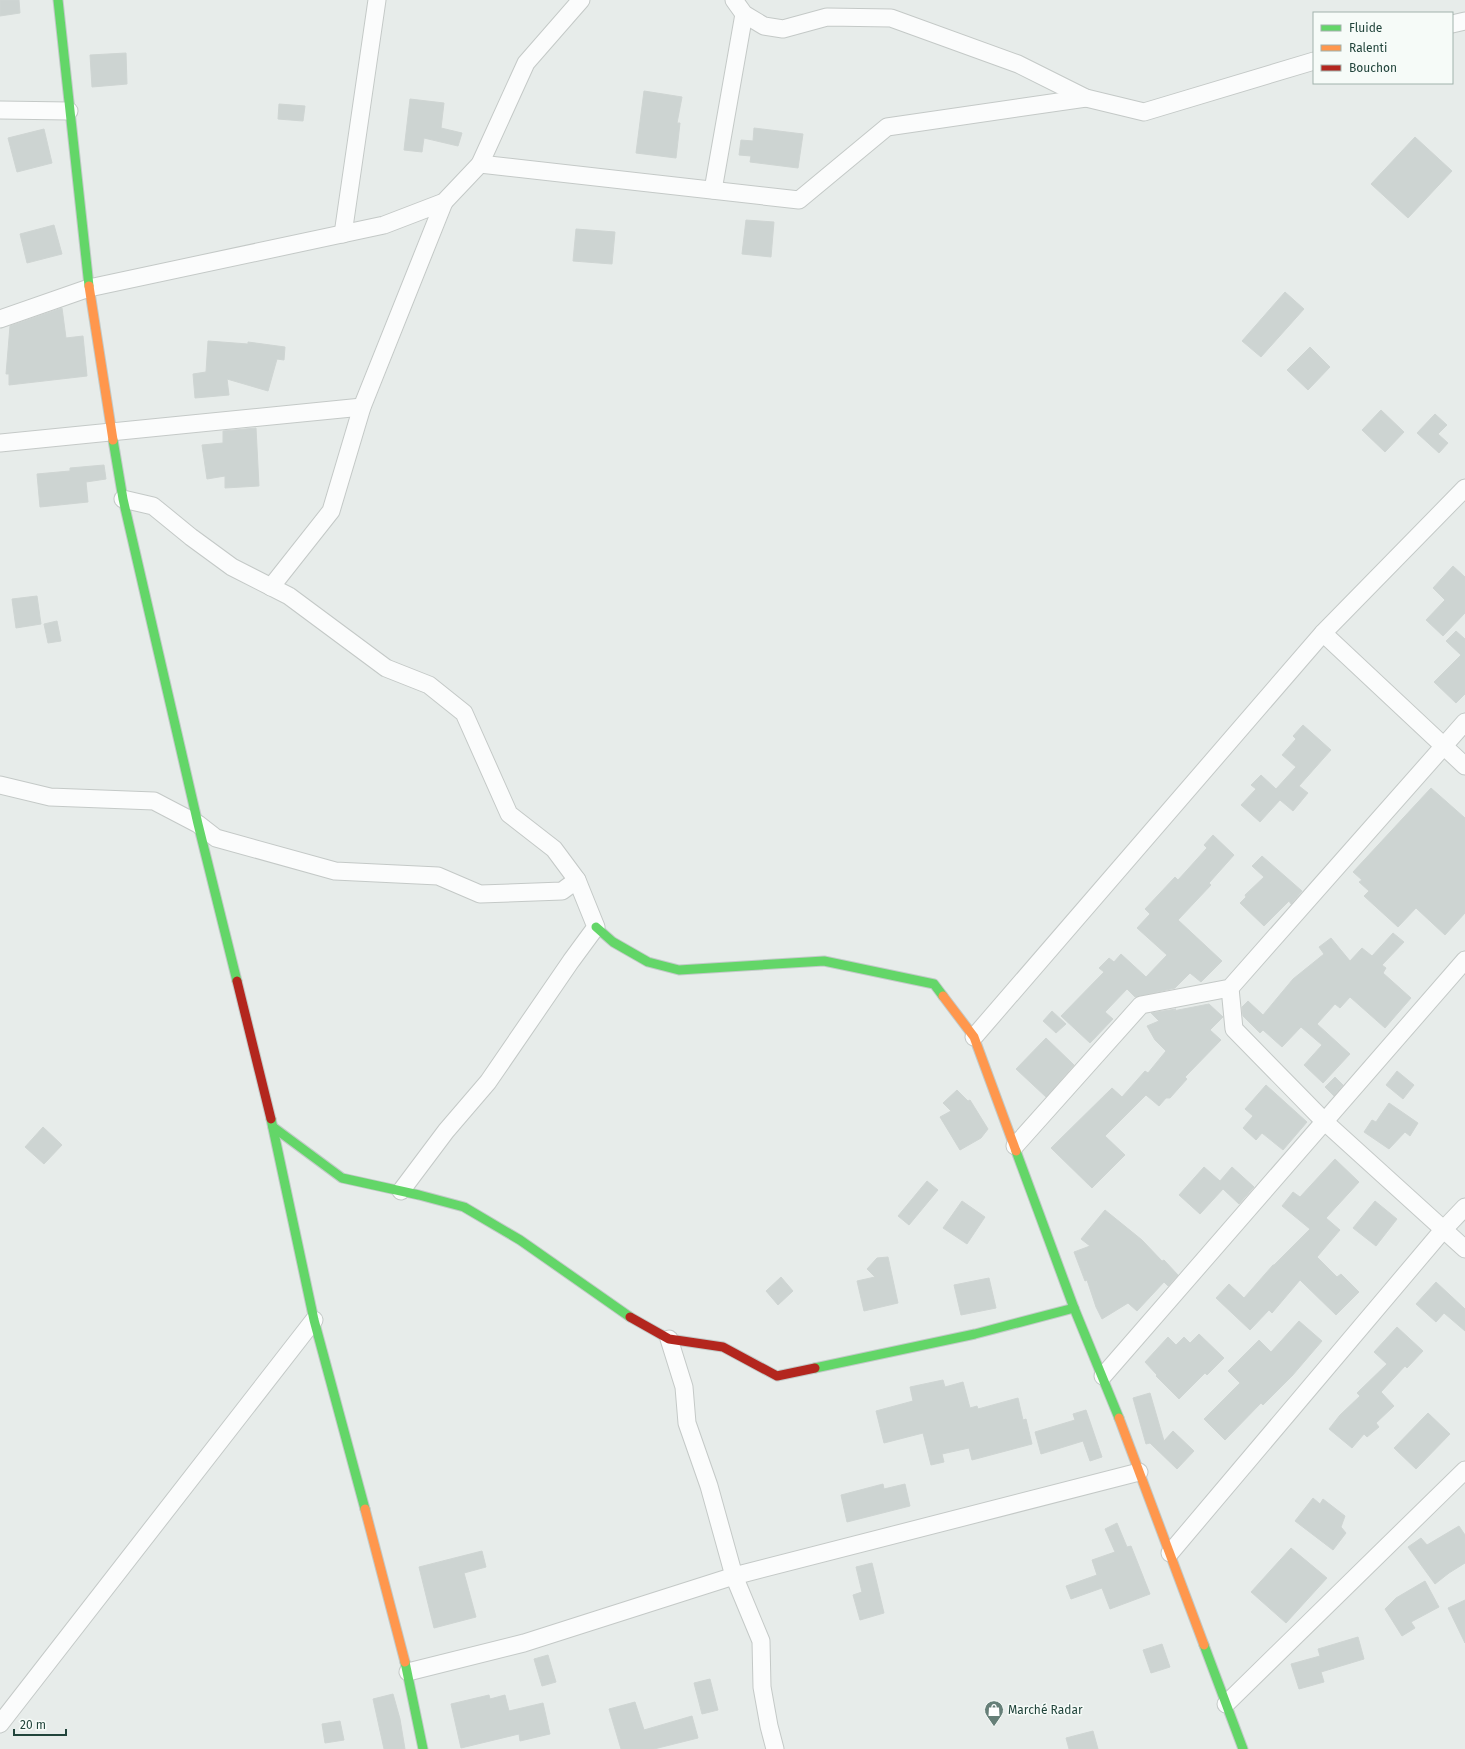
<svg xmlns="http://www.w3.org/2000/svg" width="1465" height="1749" font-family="'Fira Sans',sans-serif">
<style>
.building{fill:#cdd4d2;stroke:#cfd5d3}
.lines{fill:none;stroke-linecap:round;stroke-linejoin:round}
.street-casing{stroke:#c4c9c7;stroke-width:19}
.fast-casing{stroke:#c2cac8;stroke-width:11}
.slow-casing{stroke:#c2cac8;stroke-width:11}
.jam-casing{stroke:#c2cac8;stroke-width:11}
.street{stroke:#fbfcfc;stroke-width:17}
.fast{stroke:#63d668;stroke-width:9}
.slow{stroke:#ff974d;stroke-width:9}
.jam{stroke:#b3261e;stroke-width:9}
.labels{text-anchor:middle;stroke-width:3;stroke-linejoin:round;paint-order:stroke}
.poi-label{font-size:12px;fill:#21443b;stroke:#f6fbf8;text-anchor:start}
</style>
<rect width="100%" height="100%" fill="#e7ecea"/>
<g class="building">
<path d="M0 0H19L20 13 0 16Z"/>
<path d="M126 53 127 84 92 87 90 55Z"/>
<path d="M644 91 682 97 677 123H680L676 158 636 153Z"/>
<path d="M410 99 444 103 441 128 462 133 458 146 424 138 422 152 404 150Z"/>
<path d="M279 104 305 106 303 121 278 119Z"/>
<path d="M754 128 803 134 798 168 750 162 751 156 739 155 741 140 753 141Z"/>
<path d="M44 129 52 163 17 172 8 138Z"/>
<path d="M1415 137 1452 171 1408 218 1371 184Z"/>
<path d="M746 220 774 222 771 257 742 254Z"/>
<path d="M54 225 62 254 27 263 20 234Z"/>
<path d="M576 229 615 232 612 264 573 261Z"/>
<path d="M1285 292 1304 309 1261 357 1242 341Z"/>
<path d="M62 308 66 338 83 336 87 376 9 385V374H6L10 326Z"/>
<path d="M208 341 248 344V342L285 347 284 360 277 359 268 391 227 379 229 395 195 398 193 374 206 372Z"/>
<path d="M1310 347 1330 367 1308 390 1287 370Z"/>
<path d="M1381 410 1404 432 1385 452 1362 430Z"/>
<path d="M1435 414 1447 425 1438 434 1448 443 1439 453 1417 433Z"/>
<path d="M256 428 259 486 225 488V476L207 479 202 445 223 443V431Z"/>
<path d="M104 465 106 479 86 482 88 502 40 507 37 474 70 471V468Z"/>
<path d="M1453 566 1465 577V613L1443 636 1426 620 1445 600 1433 588Z"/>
<path d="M37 596 41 624 16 628 12 599Z"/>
<path d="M57 621 61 641 48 643 44 624Z"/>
<path d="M1456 631 1465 639V694L1456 703 1434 682 1461 655 1446 641Z"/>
<path d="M1303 725 1331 750 1299 786 1308 793 1293 811 1280 800 1260 822 1241 805 1256 789 1251 785 1261 775 1276 789 1296 767 1282 755 1296 739 1293 736Z"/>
<path d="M1431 788 1465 818V913L1445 935 1416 908 1398 927 1364 896 1369 891 1359 882 1362 880 1353 872Z"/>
<path d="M1213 835 1234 855 1209 883 1211 885 1178 920 1222 961 1201 982 1190 973 1175 988 1135 997 1127 989 1105 1012 1113 1019 1090 1043 1061 1016 1104 972 1099 968 1109 958 1114 962 1121 954 1146 977 1167 955 1137 928 1150 914 1145 909 1175 877 1178 880 1207 848 1204 845Z"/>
<path d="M1262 856 1302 891 1291 904 1289 901 1264 926 1240 903 1246 897 1245 895 1264 877 1252 866Z"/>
<path d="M1393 933 1404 942 1382 965 1386 968 1383 973 1411 998 1385 1028 1350 997 1340 1008 1335 1004 1317 1024 1350 1054 1323 1083 1304 1065 1322 1045 1301 1027 1282 1047 1263 1030 1260 1033 1243 1016 1242 1007 1248 1001 1263 1015 1293 979 1324 954 1319 947 1331 938 1350 961 1362 948 1372 956Z"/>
<path d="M1209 1004 1223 1017 1210 1030 1221 1040 1185 1077 1187 1079 1170 1098H1166L1159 1106 1146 1095 1105 1136 1125 1155 1092 1188 1051 1148 1112 1088 1122 1097 1145 1071 1148 1073 1166 1051 1155 1040 1147 1026 1159 1021 1151 1013 1176 1009 1173 1011Z"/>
<path d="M1052 1011 1066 1024 1056 1033 1043 1021Z"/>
<path d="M1046 1038 1074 1065 1046 1097 1016 1069Z"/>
<path d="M1397 1071 1414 1085 1403 1099 1386 1085Z"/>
<path d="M1335 1077 1343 1085 1334 1096 1325 1087Z"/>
<path d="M1266 1085 1307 1122 1283 1150 1262 1133 1256 1140 1243 1128 1253 1116 1245 1109Z"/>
<path d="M957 1090 968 1101 970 1100 988 1129 981 1138 960 1150 940 1117 951 1111 943 1103Z"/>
<path d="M1389 1103 1418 1123 1410 1136 1405 1132 1389 1149 1364 1132 1372 1120 1376 1122Z"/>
<path d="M43 1127 62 1145 44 1164 25 1147Z"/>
<path d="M1335 1159 1359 1182 1326 1218 1340 1230 1317 1257 1337 1277 1341 1274 1359 1292 1336 1315 1300 1280 1272 1313 1269 1310 1250 1330 1216 1298 1229 1284 1244 1298 1273 1265H1274L1310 1229 1282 1206 1293 1192 1300 1197Z"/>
<path d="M1204 1167 1220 1181 1232 1167 1254 1187 1239 1204 1223 1189 1200 1214 1179 1195Z"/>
<path d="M927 1181 938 1190 909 1225 898 1216Z"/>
<path d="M962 1201 985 1217 967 1244 943 1228Z"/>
<path d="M1375 1201 1397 1219 1376 1246 1353 1228Z"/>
<path d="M1105 1210 1142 1240 1162 1261 1164 1260 1178 1275 1168 1286 1164 1282 1137 1311 1128 1303 1102 1319 1096 1307 1087 1280 1085 1281 1074 1252 1090 1246 1081 1239Z"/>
<path d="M888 1257 898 1303 864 1311 857 1281 875 1277 867 1269 877 1258Z"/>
<path d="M781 1277 793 1291 778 1305 766 1291Z"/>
<path d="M989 1278 996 1308 961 1315 954 1285Z"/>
<path d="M1436 1282 1465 1309V1331L1444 1313 1436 1322 1416 1304Z"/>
<path d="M1299 1321 1322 1341 1292 1376 1263 1405 1261 1403 1225 1440 1204 1419 1240 1383 1228 1371 1259 1340 1271 1352Z"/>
<path d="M1397 1327 1423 1351 1407 1368 1405 1366 1381 1392 1394 1406 1376 1423 1379 1427 1367 1437 1364 1434 1352 1448 1329 1429 1340 1415 1360 1396 1357 1393 1387 1364 1374 1352Z"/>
<path d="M1199 1334 1224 1358 1207 1375 1205 1373 1179 1399 1156 1376 1157 1375 1145 1362 1168 1337 1176 1345 1184 1337 1190 1343Z"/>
<path d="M943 1380 945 1387 963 1382 970 1408 977 1406 978 1409 1018 1398 1023 1420 1026 1419 1032 1444 972 1460 969 1448 942 1454 944 1462 931 1465 923 1433 884 1443 876 1411 913 1401 910 1387Z"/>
<path d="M1150 1393 1164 1441 1173 1431 1194 1451 1177 1469 1150 1443 1146 1444 1133 1398Z"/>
<path d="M1086 1410 1102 1457 1090 1461 1083 1441 1041 1454 1035 1432 1075 1420 1073 1414Z"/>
<path d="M1428 1413 1450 1434 1416 1469 1394 1448Z"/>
<path d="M883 1484 884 1489 905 1484 910 1506 847 1522 841 1495Z"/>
<path d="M1313 1498 1320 1504 1323 1499 1345 1516 1341 1527 1346 1533 1333 1550 1295 1521Z"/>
<path d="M1117 1523 1127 1547 1131 1546 1150 1594 1110 1609 1102 1588 1071 1599 1066 1586 1097 1575 1092 1560 1115 1552 1105 1529Z"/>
<path d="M1459 1526 1465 1535V1563L1449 1573 1435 1584 1408 1547 1421 1538 1427 1545Z"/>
<path d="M1291 1548 1327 1578 1286 1623 1251 1592Z"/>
<path d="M482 1551 486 1567 464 1573 476 1617 434 1628 419 1567Z"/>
<path d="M872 1563 884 1613 860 1620 853 1595 862 1592 856 1567Z"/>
<path d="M1425 1581 1439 1607 1411 1622 1415 1628 1402 1636 1385 1609 1396 1598Z"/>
<path d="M1465 1600V1643L1448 1608Z"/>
<path d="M1358 1637 1364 1659 1321 1672 1324 1682 1299 1689 1291 1664 1320 1656 1318 1649Z"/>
<path d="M1162 1644 1170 1667 1151 1673 1143 1650Z"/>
<path d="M548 1655 556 1682 542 1686 534 1659Z"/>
<path d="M710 1679 718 1710 702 1714 694 1683Z"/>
<path d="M393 1694 400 1719 405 1749H384L373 1699Z"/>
<path d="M489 1695 490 1699 505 1695 509 1711 543 1703 550 1734 520 1741 519 1734 461 1748 451 1704Z"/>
<path d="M635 1702 644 1730 692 1716 698 1738 654 1749H621L609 1709Z"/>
<path d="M340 1721 344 1740 325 1743 322 1724Z"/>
<path d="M1093 1731 1098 1749H1069L1066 1738Z"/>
</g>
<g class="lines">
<defs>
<g id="street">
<path d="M734 0 744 14 764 26 783 29 827 17 891 18 1018 64 1086 98 1144 112 1314 61"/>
<path d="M1452 24 1465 21"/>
<path d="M0 110 69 111"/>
<path d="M480 164 799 200 887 127 1086 98"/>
<path d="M713 190 744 14"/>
<path d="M343 234 377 0"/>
<path d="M0 319 89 288 384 225 444 202 480 164 526 63 581 0"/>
<path d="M0 443 362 407"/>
<path d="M123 499 153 506 191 537 232 567 289 596 386 668 429 685 464 713 509 814 554 849 577 880 596 927 571 961 488 1082 446 1131 401 1191"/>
<path d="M271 587 331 511 362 407 444 202"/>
<path d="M1323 633 1465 766"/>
<path d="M0 785 50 797 154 801 198 824 216 838 335 871 438 876 480 894 562 891 577 880"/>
<path d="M1230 988 1234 1029 1325 1122 1465 1249"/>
<path d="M974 1037 1323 633 1465 488"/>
<path d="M1015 1146 1141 1005 1230 988 1465 722"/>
<path d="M669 1339 684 1387 687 1423 709 1486 734 1576 761 1641 762 1687 769 1726 775 1749"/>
<path d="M1103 1376 1465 960"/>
<path d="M1170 1553 1443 1230 1465 1207"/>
<path d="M408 1672 524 1643 734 1576 1139 1472"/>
<path d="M1226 1704 1465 1470"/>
<path d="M0 1724 314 1320"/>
</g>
<g id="fast">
<path d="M58 0 89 286"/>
<path d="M113 440 123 499 198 824 237 981"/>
<path d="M596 927 613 942 648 962 679 970 824 961 934 984 943 996"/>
<path d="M271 1119 314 1320 365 1509"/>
<path d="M273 1127 342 1178 419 1195 464 1207 520 1240 630 1317"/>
<path d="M1016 1151 1074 1308 1119 1418"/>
<path d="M815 1368 975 1334 1074 1308"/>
<path d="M1204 1645 1243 1749"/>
<path d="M405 1662 423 1749"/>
</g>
<g id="slow">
<path d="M89 286 113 440"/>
<path d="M943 996 974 1037 1016 1151"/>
<path d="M1119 1418 1204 1645"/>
<path d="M365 1509 405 1662"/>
</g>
<g id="jam">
<path d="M237 981 271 1119"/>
<path d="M630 1317 669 1339 723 1347 777 1376 815 1368"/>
</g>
</defs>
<use href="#street" class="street-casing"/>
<use href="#fast" class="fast-casing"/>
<use href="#slow" class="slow-casing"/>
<use href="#jam" class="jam-casing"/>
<use href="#street" class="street"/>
<use href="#fast" class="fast"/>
<use href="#slow" class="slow"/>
<use href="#jam" class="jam"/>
</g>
<defs>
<symbol id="shop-pin" viewBox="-11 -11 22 30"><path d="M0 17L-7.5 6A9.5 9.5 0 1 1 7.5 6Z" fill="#667f78" stroke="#f6fbf8"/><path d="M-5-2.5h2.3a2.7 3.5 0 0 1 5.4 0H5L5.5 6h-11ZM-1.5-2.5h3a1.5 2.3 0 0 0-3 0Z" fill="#fff"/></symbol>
</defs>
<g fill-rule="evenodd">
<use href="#shop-pin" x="983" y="1699" width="22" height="30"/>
</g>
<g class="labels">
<g class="poi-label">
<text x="1008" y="1714">Marché Radar</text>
</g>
</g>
<rect x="1313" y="12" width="140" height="72" fill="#f6fbf8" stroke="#a1b2ac"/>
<rect x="1321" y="25" width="20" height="6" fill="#63d668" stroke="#a1b2ac"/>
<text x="1349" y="32" font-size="12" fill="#21443b">Fluide</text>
<rect x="1321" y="45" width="20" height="6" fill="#ff974d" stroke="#a1b2ac"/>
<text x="1349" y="52" font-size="12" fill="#21443b">Ralenti</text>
<rect x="1321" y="65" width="20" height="6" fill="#b3261e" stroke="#a1b2ac"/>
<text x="1349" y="72" font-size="12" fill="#21443b">Bouchon</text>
<path d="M14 1729v6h52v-6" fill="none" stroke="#21443b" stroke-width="2"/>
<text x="20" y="1729" font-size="12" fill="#21443b" stroke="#f6fbf8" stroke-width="3" paint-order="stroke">20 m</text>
</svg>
